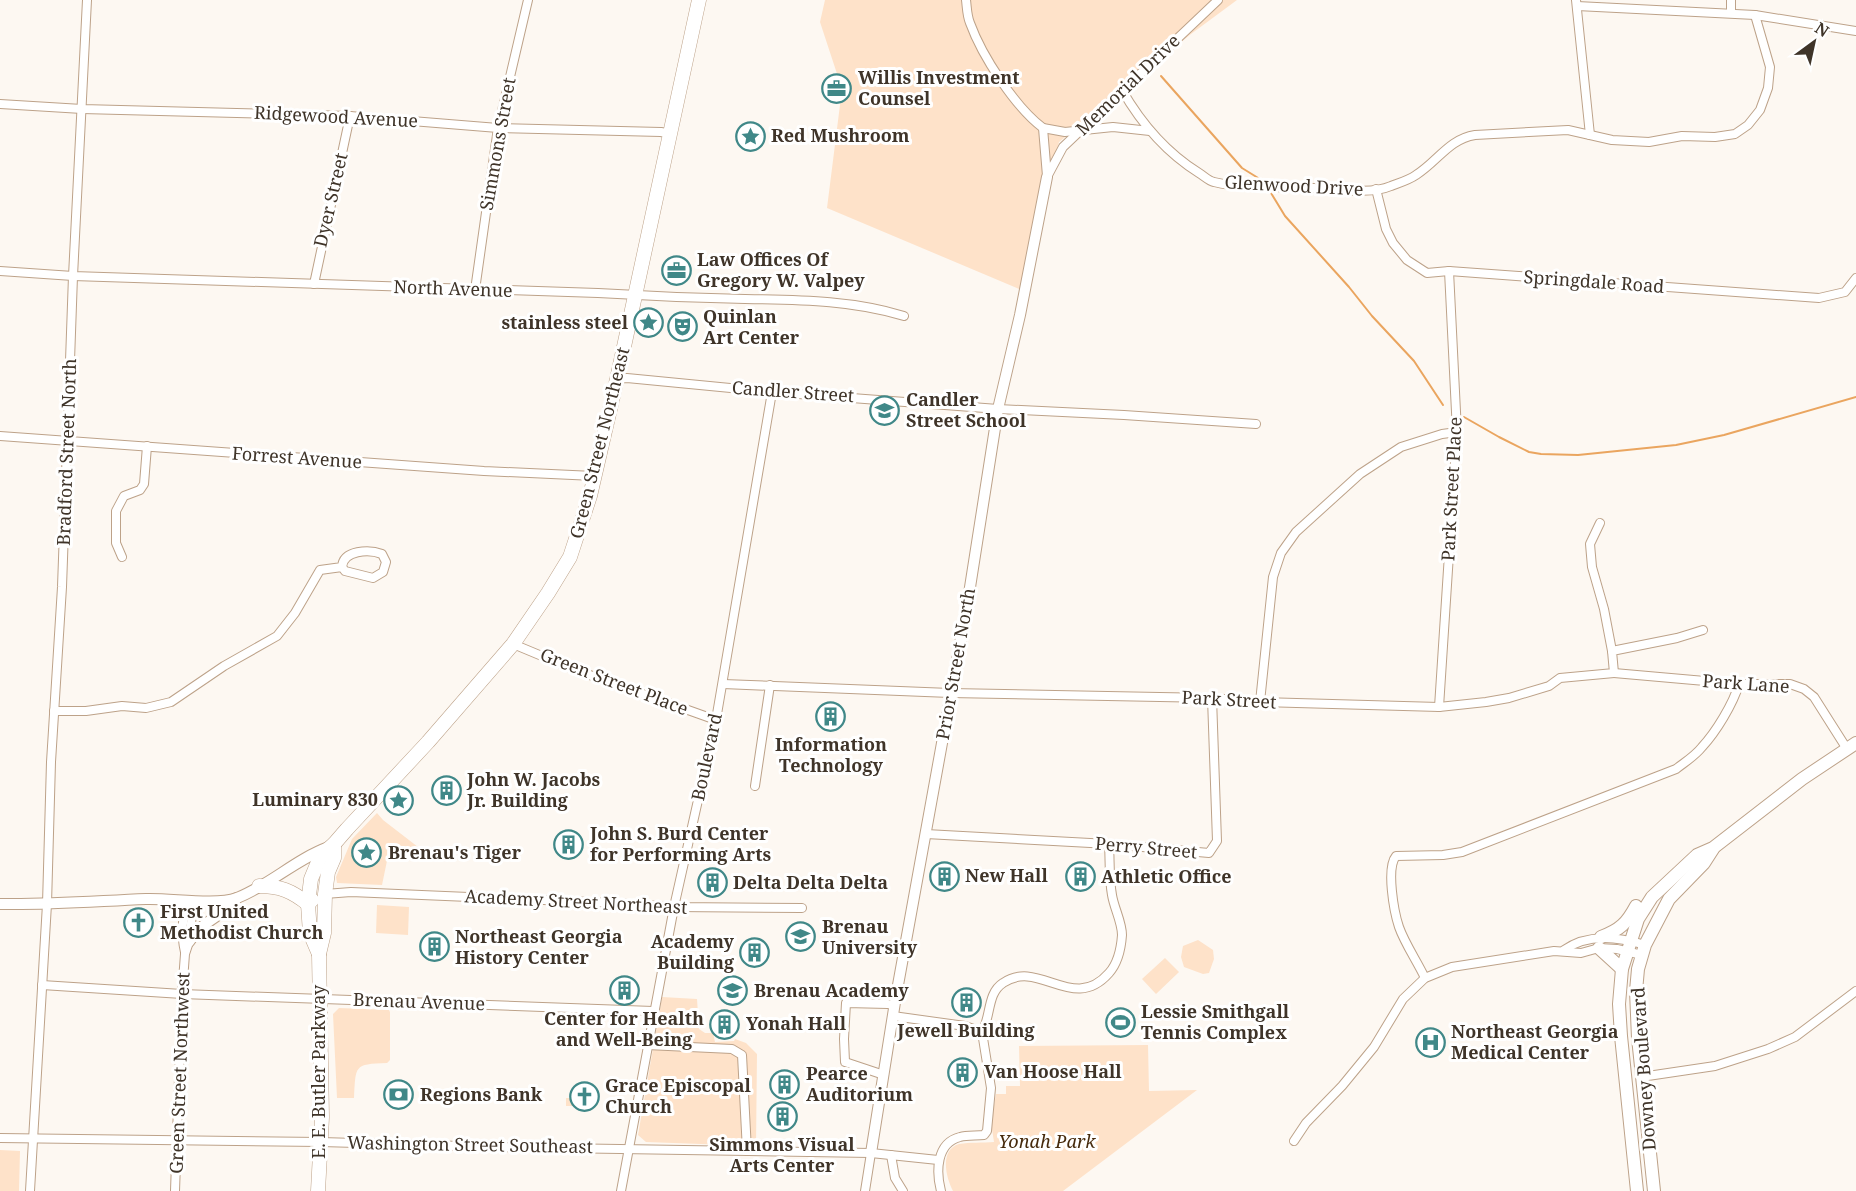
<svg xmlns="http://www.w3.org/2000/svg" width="1856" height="1191" font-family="'Noto Serif',serif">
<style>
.green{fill:#fee2c9}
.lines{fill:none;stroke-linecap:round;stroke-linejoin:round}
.stream{stroke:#eaa55f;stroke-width:2}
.minor-casing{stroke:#bda289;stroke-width:10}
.tertiary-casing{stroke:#bda289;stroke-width:12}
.secondary-casing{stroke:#bda289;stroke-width:14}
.trunk-casing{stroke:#bda289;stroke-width:15}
.minor{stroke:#fff;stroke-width:8}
.tertiary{stroke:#fff;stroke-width:10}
.secondary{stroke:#fff;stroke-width:12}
.trunk{stroke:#fff;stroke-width:14}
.labels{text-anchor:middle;stroke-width:6;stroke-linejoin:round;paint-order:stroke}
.poi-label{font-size:18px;font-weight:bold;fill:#3f3429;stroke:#fff;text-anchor:start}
.street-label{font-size:18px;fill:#3f3429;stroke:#fff}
.park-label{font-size:18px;font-style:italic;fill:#462a0c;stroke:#fff}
</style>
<rect width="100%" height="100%" fill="#fdf8f2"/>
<g class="green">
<path d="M825 0H1237L1191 34 1059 142 1024 291 827 208 842 89 820 22Z"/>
<path d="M377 813 383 820 418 847 405 859 388 856 382 885 337 883 336 877 352 839Z"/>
<path d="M377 905 409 907 408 935 376 933Z"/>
<path d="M1198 940 1213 950 1214 959 1209 973 1203 974 1184 967 1181 957 1183 946Z"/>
<path d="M1165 958 1179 972 1156 994 1142 979Z"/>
<path d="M662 997 697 999 699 1029 705 1033H713L715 1042 734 1041 735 1039 746 1043 757 1054 756 1146 646 1142 638 1135Z"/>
<path d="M339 1008 389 1010 390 1012V1060L387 1063C353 1064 356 1066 354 1098H337L333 1014Z"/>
<path d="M1148 1045 1149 1091 1197 1090 1063 1191H953C946 1178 939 1150 959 1144 970 1142 983 1143 994 1142L991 1123 996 1094H1006V1086H1020L1019 1046Z"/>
<path d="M566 1098H592L591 1106H566Z"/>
<path d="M0 1150 20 1151 19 1191H0Z"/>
</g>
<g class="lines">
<g class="stream">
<path d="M1161 76 1242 168 1263 181"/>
<path d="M1271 193 1285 216 1349 287 1372 316 1414 361 1443 405"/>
<path d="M1464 417 1499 437 1529 452 1541 454 1578 455 1676 445 1724 435 1856 397"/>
</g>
<defs>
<g id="minor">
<path d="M966 0C967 8 967 16 970 23 982 56 1015 107 1043 128L1047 176"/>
<path d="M1576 0 1590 135"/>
<path d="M1731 0V13"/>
<path d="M1577 6 1755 15 1856 31"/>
<path d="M1122 90C1141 123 1167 153 1199 173 1204 176 1209 181 1214 182 1247 190 1281 186 1314 188 1337 189 1370 195 1391 186 1399 183 1409 180 1416 175 1437 162 1449 139 1475 135L1568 130 1612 140 1649 142 1682 136 1715 137 1735 134 1748 125 1760 110 1768 88 1770 67 1755 15"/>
<path d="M0 104 82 109 350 116 498 128 661 132 671 134"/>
<path d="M1043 128 1065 132 1113 127 1150 131"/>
<path d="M1047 177 1063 147 1218 0"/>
<path d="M1376 189 1386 229 1393 243 1407 260 1427 273 1449 271 1819 298 1845 292 1856 278"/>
<path d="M0 271 73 276 598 293C647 296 696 298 745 299 799 300 852 300 904 316"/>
<path d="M314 284 350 116"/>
<path d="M475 290 498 128 528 0"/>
<path d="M617 379 627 378 772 392 998 409 1124 415 1256 424"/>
<path d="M0 436 484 471 594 476"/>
<path d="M1600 523 1590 544 1592 567 1604 609 1612 651"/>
<path d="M122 557 116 543V511L124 496 140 490 144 484 147 446"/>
<path d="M513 644 573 669 716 720"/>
<path d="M1614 673 1739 684H1790L1804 689 1814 697 1847 749"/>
<path d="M723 684 950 693 1212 698 1260 702 1439 707 1486 702 1509 698 1549 686 1560 678 1614 673 1612 651 1677 638 1703 630"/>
<path d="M1260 702 1273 577 1281 553 1296 532 1360 474 1401 447 1442 434 1457 432"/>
<path d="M1439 707 1457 432 1449 271"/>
<path d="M54 711H86L122 706 146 708 171 702 224 666 277 636 295 613 320 570 342 567 345 571 373 578 383 572 386 562 382 554C369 549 343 550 342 567"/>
<path d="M755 786 770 685"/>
<path d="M926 834 1109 844 1209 853 1217 841 1212 698"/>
<path d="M325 894 351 892 614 903 674 907 802 908"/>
<path d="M1564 950C1588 933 1618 937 1645 945"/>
<path d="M185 952C181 935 182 917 188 900"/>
<path d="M1425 978C1417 961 1405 944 1399 927 1394 912 1386 868 1396 856L1443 855 1462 852 1676 769C1685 762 1695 756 1702 747 1716 732 1733 704 1739 684"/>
<path d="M42 985 182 994 653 1011"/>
<path d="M893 1016 965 1026 982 1032"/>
<path d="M647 1045 732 1049 742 1055 747 1151"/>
<path d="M884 1075 845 1062 844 1039 846 1003 888 1004 895 1006"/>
<path d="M1641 1077 1715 1066 1768 1049 1795 1037 1856 991"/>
<path d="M0 1138 321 1142 497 1147 871 1153 938 1160"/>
<path d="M1294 1141 1306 1123 1342 1086 1374 1047 1403 999 1425 978 1452 967 1554 951 1581 953 1599 948 1617 949 1642 955"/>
<path d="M891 1155 895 1178 903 1191"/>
<path d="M30 1191 47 904 51 762 62 587 73 276 87 0"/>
<path d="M175 1191 182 994 185 954 189 942 192 914 188 900"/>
<path d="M621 1191 674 907 716 720 772 392"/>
<path d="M865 1191 871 1153"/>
<path d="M941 1191C936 1172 936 1143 960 1137 967 1135 976 1136 984 1135L987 1131 991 1088 982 1032C991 1017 987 993 1003 983 1039 958 1073 1014 1109 973 1118 963 1121 949 1122 935 1122 922 1114 908 1112 895 1109 879 1110 861 1109 844"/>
</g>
<g id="tertiary">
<path d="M0 904C49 905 97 901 146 899 172 898 214 906 237 898 270 885 296 859 329 847"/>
<path d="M189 942C202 920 223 917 237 898"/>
<path d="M871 1153 896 996 968 600 998 409 1020 315 1047 177"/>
</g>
<g id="secondary">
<path d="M1601 937C1620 930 1627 923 1636 906"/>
<path d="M1599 948 1622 969"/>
<path d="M1637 1191 1621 1036 1619 1004 1622 969 1638 919 1652 897 1697 855 1713 848 1802 779 1856 743"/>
<path d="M1654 1191 1638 1038 1636 991 1638 969 1645 945 1669 899 1704 863 1713 849"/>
</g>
<g id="trunk">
<path d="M259 886C280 886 292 891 308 904L312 900"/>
<path d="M319 954 310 933 308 904 311 879 321 855 334 844 347 829 428 742 513 644 548 593 570 557 590 496 617 379 699 0"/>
<path d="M318 1191 322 1117 319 954 324 933 325 894 328 872 334 858V844"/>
</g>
</defs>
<use href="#minor" class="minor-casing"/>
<use href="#tertiary" class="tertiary-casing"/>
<use href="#secondary" class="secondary-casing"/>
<use href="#trunk" class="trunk-casing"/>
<use href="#minor" class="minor"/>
<use href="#tertiary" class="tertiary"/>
<use href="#secondary" class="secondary"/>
<use href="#trunk" class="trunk"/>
</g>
<defs>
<symbol id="office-ring" viewBox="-11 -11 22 22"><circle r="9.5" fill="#fff" stroke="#408888" stroke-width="1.5"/><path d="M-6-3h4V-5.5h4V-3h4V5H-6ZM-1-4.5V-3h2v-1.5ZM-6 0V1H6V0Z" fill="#408888"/></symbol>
<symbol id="sight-ring" viewBox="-11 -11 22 22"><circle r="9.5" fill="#fff" stroke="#408888" stroke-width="1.5"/><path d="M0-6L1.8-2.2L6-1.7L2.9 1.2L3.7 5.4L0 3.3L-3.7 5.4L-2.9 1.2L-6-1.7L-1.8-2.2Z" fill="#408888"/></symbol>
<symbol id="theatre-ring" viewBox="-11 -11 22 22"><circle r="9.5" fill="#fff" stroke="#408888" stroke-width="1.5"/><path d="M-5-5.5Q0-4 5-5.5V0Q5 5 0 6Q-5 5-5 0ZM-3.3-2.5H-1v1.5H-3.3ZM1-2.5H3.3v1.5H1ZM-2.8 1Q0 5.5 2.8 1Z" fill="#408888"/></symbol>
<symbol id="school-ring" viewBox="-11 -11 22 22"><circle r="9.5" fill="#fff" stroke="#408888" stroke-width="1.5"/><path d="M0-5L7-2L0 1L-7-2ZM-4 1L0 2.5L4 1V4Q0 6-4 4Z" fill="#408888"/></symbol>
<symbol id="building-ring" viewBox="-11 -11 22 22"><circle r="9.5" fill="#fff" stroke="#408888" stroke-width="1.5"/><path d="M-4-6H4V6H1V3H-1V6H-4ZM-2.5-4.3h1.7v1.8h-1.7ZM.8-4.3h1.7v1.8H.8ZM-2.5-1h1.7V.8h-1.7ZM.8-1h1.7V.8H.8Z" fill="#408888"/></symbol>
<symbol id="church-ring" viewBox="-11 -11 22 22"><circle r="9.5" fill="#fff" stroke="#408888" stroke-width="1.5"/><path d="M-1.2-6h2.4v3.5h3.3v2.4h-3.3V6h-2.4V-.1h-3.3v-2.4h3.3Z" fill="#408888"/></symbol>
<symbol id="university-ring" viewBox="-11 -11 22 22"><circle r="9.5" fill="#fff" stroke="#408888" stroke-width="1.5"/><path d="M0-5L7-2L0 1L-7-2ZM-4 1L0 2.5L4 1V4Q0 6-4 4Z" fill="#408888"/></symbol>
<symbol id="stadium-ring" viewBox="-11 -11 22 22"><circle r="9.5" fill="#fff" stroke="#408888" stroke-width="1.5"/><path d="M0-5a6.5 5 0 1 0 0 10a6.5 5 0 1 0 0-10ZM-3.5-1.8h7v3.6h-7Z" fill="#408888"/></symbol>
<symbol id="hospital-ring" viewBox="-11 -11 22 22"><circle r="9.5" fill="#fff" stroke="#408888" stroke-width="1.5"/><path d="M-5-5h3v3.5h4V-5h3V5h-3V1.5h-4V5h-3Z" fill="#408888"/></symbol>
<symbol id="bank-ring" viewBox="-11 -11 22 22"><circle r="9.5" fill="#fff" stroke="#408888" stroke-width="1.5"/><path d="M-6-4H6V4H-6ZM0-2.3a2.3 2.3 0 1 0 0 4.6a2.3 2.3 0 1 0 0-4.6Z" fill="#408888"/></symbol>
</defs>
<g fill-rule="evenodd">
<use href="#office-ring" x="820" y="72" width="33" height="33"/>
<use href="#sight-ring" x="734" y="120" width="33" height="33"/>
<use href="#office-ring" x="660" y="254" width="33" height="33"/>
<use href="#sight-ring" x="632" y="306" width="33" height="33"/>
<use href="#theatre-ring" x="666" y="310" width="33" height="33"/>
<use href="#school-ring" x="868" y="394" width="33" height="33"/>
<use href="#building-ring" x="814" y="700" width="33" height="33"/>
<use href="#building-ring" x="430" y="774" width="33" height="33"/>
<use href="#sight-ring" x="382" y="784" width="33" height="33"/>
<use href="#building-ring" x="552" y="828" width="33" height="33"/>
<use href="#sight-ring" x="350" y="836" width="33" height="33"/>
<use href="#building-ring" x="928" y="860" width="33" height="33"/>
<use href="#building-ring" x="1064" y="860" width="33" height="33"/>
<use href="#building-ring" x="696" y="866" width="33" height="33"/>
<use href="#church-ring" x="122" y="906" width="33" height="33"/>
<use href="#university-ring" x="784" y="920" width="33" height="33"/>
<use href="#building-ring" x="418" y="930" width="33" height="33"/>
<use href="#building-ring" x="738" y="936" width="33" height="33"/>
<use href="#building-ring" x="608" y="974" width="33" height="33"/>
<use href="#school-ring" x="716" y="974" width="33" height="33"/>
<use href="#building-ring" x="950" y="986" width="33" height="33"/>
<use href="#stadium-ring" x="1104" y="1006" width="33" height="33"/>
<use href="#building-ring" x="708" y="1008" width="33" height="33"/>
<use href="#hospital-ring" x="1414" y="1026" width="33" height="33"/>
<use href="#building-ring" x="946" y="1056" width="33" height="33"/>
<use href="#building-ring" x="768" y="1068" width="33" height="33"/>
<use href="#bank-ring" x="382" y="1078" width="33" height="33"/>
<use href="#church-ring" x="568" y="1080" width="33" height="33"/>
<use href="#building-ring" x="766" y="1100" width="33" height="33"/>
</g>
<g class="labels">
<g class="poi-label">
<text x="858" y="84">Willis Investment<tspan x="858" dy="21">Counsel</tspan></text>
<text x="771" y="142">Red Mushroom</text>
<text x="697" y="266">Law Offices Of<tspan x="697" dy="21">Gregory W. Valpey</tspan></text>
<text x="703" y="323">Quinlan<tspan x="703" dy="21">Art Center</tspan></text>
<text x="628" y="329" text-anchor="end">stainless steel</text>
<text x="906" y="406">Candler<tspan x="906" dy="21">Street School</tspan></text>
<text x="831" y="751" text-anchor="middle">Information<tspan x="831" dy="21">Technology</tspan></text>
<text x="467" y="786">John W. Jacobs<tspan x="467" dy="21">Jr. Building</tspan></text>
<text x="378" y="806" text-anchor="end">Luminary 830</text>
<text x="590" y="840">John S. Burd Center<tspan x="590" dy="21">for Performing Arts</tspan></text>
<text x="388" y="859">Brenau's Tiger</text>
<text x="965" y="882">New Hall</text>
<text x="1101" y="883">Athletic Office</text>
<text x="733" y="889">Delta Delta Delta</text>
<text x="160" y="918">First United<tspan x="160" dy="21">Methodist Church</tspan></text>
<text x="822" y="933">Brenau<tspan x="822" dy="21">University</tspan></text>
<text x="455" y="943">Northeast Georgia<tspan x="455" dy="21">History Center</tspan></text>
<text x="734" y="948" text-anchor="end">Academy<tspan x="734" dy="21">Building</tspan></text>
<text x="754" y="997">Brenau Academy</text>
<text x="1141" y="1018">Lessie Smithgall<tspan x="1141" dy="21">Tennis Complex</tspan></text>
<text x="624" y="1025" text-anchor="middle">Center for Health<tspan x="624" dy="21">and Well-Being</tspan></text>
<text x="746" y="1030">Yonah Hall</text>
<text x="966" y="1037" text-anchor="middle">Jewell Building</text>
<text x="1451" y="1038">Northeast Georgia<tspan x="1451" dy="21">Medical Center</tspan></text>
<text x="984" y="1078">Van Hoose Hall</text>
<text x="806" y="1080">Pearce<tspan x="806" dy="21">Auditorium</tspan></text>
<text x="605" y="1092">Grace Episcopal<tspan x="605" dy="21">Church</tspan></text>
<text x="420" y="1101">Regions Bank</text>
<text x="782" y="1151" text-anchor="middle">Simmons Visual<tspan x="782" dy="21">Arts Center</tspan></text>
</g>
<g class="street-label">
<text transform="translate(1128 85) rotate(-44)" y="6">Memorial Drive</text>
<text transform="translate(336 117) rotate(3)" y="6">Ridgewood Avenue</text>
<text transform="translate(498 144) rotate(-80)" y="6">Simmons Street</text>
<text transform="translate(1294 186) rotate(3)" y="6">Glenwood Drive</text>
<text transform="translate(331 200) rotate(-77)" y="6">Dyer Street</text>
<text transform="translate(1594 282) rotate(4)" y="6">Springdale Road</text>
<text transform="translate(453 289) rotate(2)" y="6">North Avenue</text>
<text transform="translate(793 392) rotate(4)" y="6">Candler Street</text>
<text transform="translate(600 443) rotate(-76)" y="6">Green Street Northeast</text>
<text transform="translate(67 452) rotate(-88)" y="6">Bradford Street North</text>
<text transform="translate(297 458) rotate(4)" y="6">Forrest Avenue</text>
<text transform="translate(1452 489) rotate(-87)" y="6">Park Street Place</text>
<text transform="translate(956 664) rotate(-80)" y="6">Prior Street North</text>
<text transform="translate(614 682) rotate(21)" y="6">Green Street Place</text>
<text transform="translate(1746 684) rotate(4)" y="6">Park Lane</text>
<text transform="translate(1229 700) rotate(3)" y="6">Park Street</text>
<text transform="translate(707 757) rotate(-78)" y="6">Boulevard</text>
<text transform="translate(1146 848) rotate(5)" y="6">Perry Street</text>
<text transform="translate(576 902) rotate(3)" y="6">Academy Street Northeast</text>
<text transform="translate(419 1002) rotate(2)" y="6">Brenau Avenue</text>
<text transform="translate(1644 1069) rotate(-94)" y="6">Downey Boulevard</text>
<text transform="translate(319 1072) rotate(-90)" y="6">E. E. Butler Parkway</text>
<text transform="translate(180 1073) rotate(-88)" y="6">Green Street Northwest</text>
<text transform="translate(470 1145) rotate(1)" y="6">Washington Street Southeast</text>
</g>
<g class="park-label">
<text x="1047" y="1148">Yonah Park</text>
</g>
</g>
<g transform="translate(1814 42) rotate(33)" stroke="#ffffff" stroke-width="4.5" paint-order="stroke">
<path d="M0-4.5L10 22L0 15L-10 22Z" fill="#3f3429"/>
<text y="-9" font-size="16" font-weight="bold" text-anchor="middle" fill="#3f3429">N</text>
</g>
</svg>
